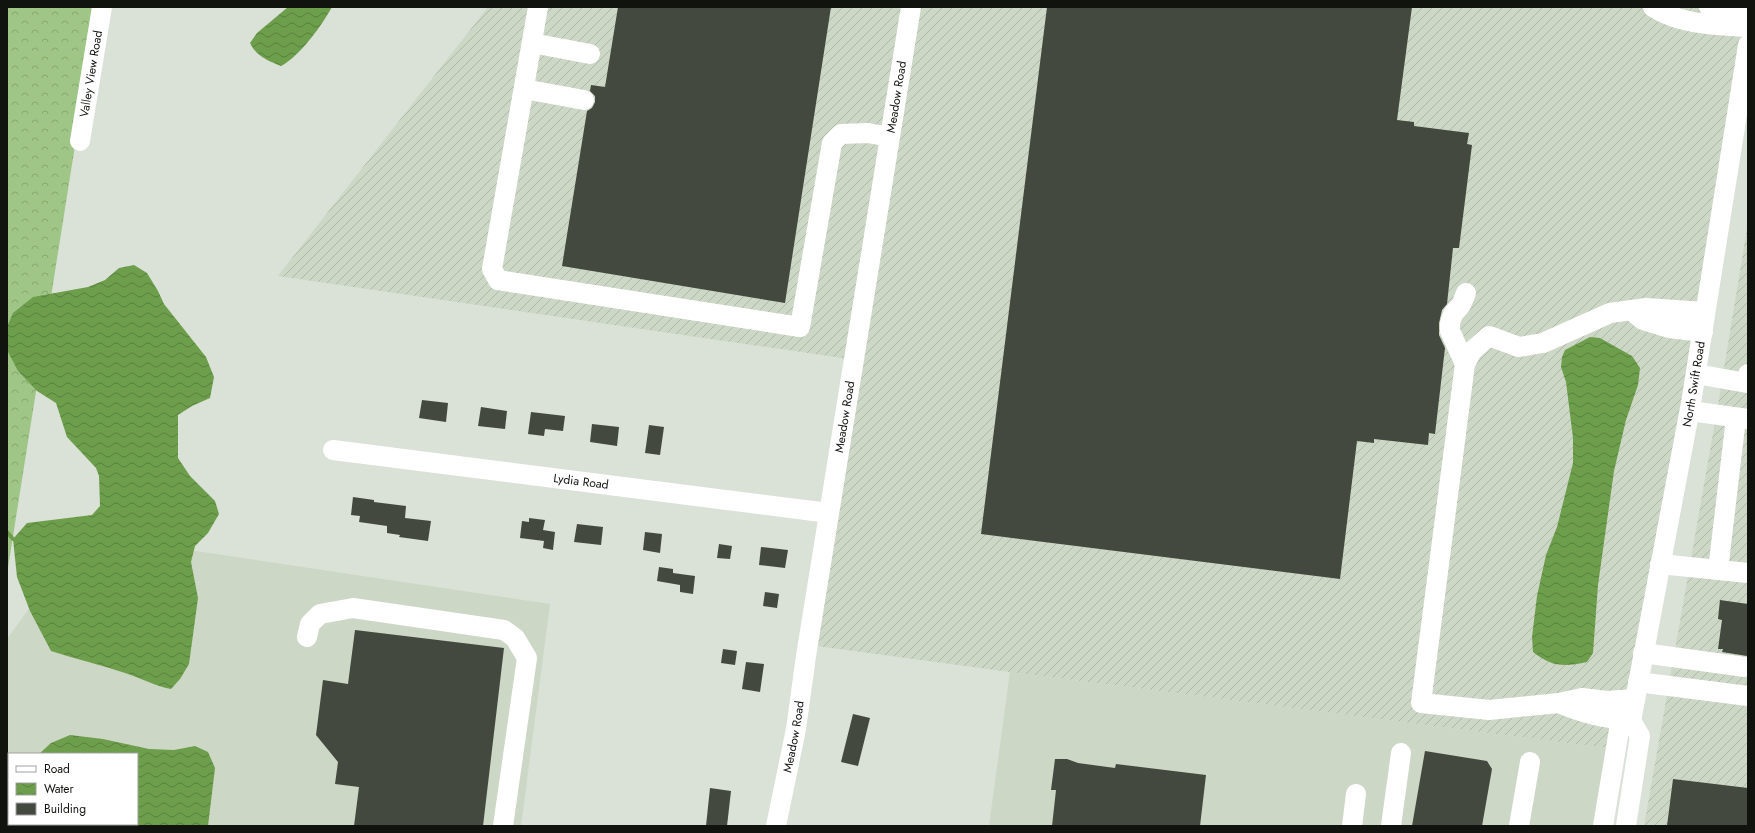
<svg xmlns="http://www.w3.org/2000/svg" width="1755" height="833" font-family="Jost,sans-serif">
<style>
.built{fill:#ccd7c5;fill-rule:evenodd}
.industrial{fill:url(#industrial-furrows)}
.forest{fill:url(#forest-crowns)}
.water{fill:url(#water-waves)}
.lines{fill:none;stroke-linecap:round;stroke-linejoin:round}
.stream{stroke:#6d9e4b;stroke-width:4}
.building{fill:#43493f}
.minor{stroke:#fff;stroke-width:20}
.labels{text-anchor:middle;stroke-width:4;stroke-linejoin:round;paint-order:stroke}
.street-label{font-size:12px;fill:#11130f;stroke:#fff}
</style>
<defs>
<pattern id="industrial-furrows" width="10" height="10" patternUnits="userSpaceOnUse"><rect width="10" height="10" fill="#ccd7c5"/><path d="M-1 1l2-2M0 10L10 0M9 11l2-2" fill="none" stroke="#aeb8a8"/></pattern>
<pattern id="forest-crowns" width="20" height="18" patternUnits="userSpaceOnUse"><rect width="20" height="18" fill="#9fc686"/><path d="M2 6a3 3 0 1 1 6 0M12 15a3 3 0 1 1 6 0" fill="none" stroke="#88a972"/></pattern>
<pattern id="water-waves" width="16" height="10" patternUnits="userSpaceOnUse"><rect width="16" height="10" fill="#6d9e4b"/><path d="M0 5q4-4 8 0t8 0" fill="none" stroke="#58803d"/></pattern>
</defs>
<rect width="100%" height="100%" fill="#dae1d6"/>
<g class="built">
<path d="M83 534 550 604 521 826H7V639ZM9 754H137V824H9Z"/>
<path d="M1010 672 1623 750 1610 826H989Z"/>
</g>
<g class="industrial">
<path d="M488 7H1748L1623 750 1010 672 802 644 849 359 278 276Z"/>
<path d="M1748 222V826H1644L1718 405Z"/>
</g>
<path class="forest" d="M7 7H97L7 574Z"/>
<g class="water">
<path d="M288 7H332C322 25 300 56 281 66 268 61 256 56 250 43L257 33Z"/>
<path d="M134 265 147 273 158 291 164 304 206 357 214 377 210 398 192 406 178 415V458L190 476 215 501 219 514 208 533 195 546 191 562 198 598 189 664 180 679 171 689C155 686 141 678 125 673 101 665 76 659 51 651L30 611 17 577 13 539 27 523 92 515 100 506 99 476 96 468 67 437 56 403 37 391 18 371 7 350V327L13 313 33 297 88 287 105 280 119 268Z"/>
<path d="M1590 337 1600 338 1632 356 1640 368 1638 385 1626 420 1614 471 1598 585 1593 653 1587 662C1564 667 1552 667 1533 652L1532 637 1537 596 1546 555 1557 527 1573 463V438L1566 382 1561 367 1562 357 1565 350Z"/>
<path d="M70 735 103 739 149 749 174 750 195 746 208 752 215 768 208 826H7V808L9 804V824H137V754H39L51 743Z"/>
</g>
<g class="lines">
<path class="stream" d="M7 532 13 539"/>
</g>
<g class="building">
<path d="M618 7H831L785 303 562 266 587 111 592 108 595 102V96L590 91 591 85 605 87Z"/>
<path d="M1047 7H1412L1397 120 1414 122V126L1469 133 1467 144 1472 145 1459 248H1453L1447 304 1442 310 1439 323V335L1445 348 1435 434 1429 433 1428 445 1374 439V443L1357 441 1340 579 981 534Z"/>
<path d="M422 400 448 403 446 422 419 418Z"/>
<path d="M481 407 507 411 505 429 478 426Z"/>
<path d="M531 412 565 416 563 431 545 429 544 436 528 434Z"/>
<path d="M592 424 619 427 617 446 590 442Z"/>
<path d="M649 425 664 427 660 455 645 453Z"/>
<path d="M353 497 374 500V502L406 506 405 518 431 521 428 541 399 537 400 535 387 533V526L359 522 360 516 351 515Z"/>
<path d="M529 518 545 520 543 530 555 532 553 550 543 548 544 541 520 538 522 521 529 522Z"/>
<path d="M577 524 603 527 601 545 574 542Z"/>
<path d="M645 532 662 534 660 553 643 550Z"/>
<path d="M719 544 732 546 730 559 717 558Z"/>
<path d="M761 547 788 550 785 568 759 565Z"/>
<path d="M659 567 673 569V573L695 576 693 594 680 592V585L657 581Z"/>
<path d="M765 592 779 594 777 608 763 606Z"/>
<path d="M1720 600 1748 604 1747 656 1722 652 1723 649H1718L1722 620 1718 619Z"/>
<path d="M355 630 504 648 483 826H354L359 787 335 784 338 762 316 735 323 680 348 684Z"/>
<path d="M723 649 737 651 735 665 721 663Z"/>
<path d="M746 662 764 664 760 692 742 689Z"/>
<path d="M853 714 870 718 858 766 841 762Z"/>
<path d="M1425 751 1487 761 1492 769 1482 826H1412Z"/>
<path d="M1055 759H1067L1078 763 1115 768 1116 764 1206 775 1200 826H1052L1056 790H1051Z"/>
<path d="M1673 779 1748 788V826H1667Z"/>
<path d="M710 788 731 791 727 826H706Z"/>
</g>
<g class="lines">
<g class="minor">
<path d="M538 7 492 269 498 280 800 327 832 143 841 134 868 133 890 137"/>
<path d="M1653 7C1681 25 1716 25 1748 27"/>
<path d="M1709 7 1748 11"/>
<path d="M532 43 590 54"/>
<path d="M524 89 584 100"/>
<path id="s1" d="M80 141 102 7"/>
<path d="M1631 310 1643 320 1669 328 1703 332"/>
<path d="M1465 364 1450 331V323L1453 314 1461 305 1466 293"/>
<path d="M1696 374 1747 383 1748 374"/>
<path d="M1690 411 1748 419"/>
<path id="s2" d="M333 450 829 513"/>
<path d="M1660 564 1748 573"/>
<path d="M1718 570 1736 418"/>
<path d="M307 637 310 624 320 614 353 608 504 630 515 638 527 658 503 826"/>
<path d="M1643 653 1745 667"/>
<path d="M1638 682 1748 696"/>
<path d="M1635 699 1607 701 1582 698 1559 703 1489 710 1421 703 1465 364 1472 351 1489 336 1519 347 1543 343 1610 313 1646 308 1705 312"/>
<path d="M1559 703C1583 714 1605 718 1631 721"/>
<path id="s3" d="M776 826 796 729 806 656 911 7"/>
<path d="M1352 826 1356 794"/>
<path d="M1391 826 1401 753"/>
<path d="M1519 826 1530 762"/>
<path id="s4" d="M1603 826 1619 730 1631 721 1691 403 1748 45"/>
<path d="M1626 826 1640 736 1631 721"/>
</g>
</g>
<g class="labels">
<g class="street-label">
<text dy="4" stroke="none"><textPath href="#s1" startOffset="68">Valley View Road</textPath></text>
<text dy="4" stroke="none"><textPath href="#s3" startOffset="739">Meadow Road</textPath></text>
<text dy="4" stroke="none"><textPath href="#s4" startOffset="455">North Swift Road</textPath></text>
<text dy="4" stroke="none"><textPath href="#s3" startOffset="415">Meadow Road</textPath></text>
<text dy="4" stroke="none"><textPath href="#s2" startOffset="250">Lydia Road</textPath></text>
<text dy="4" stroke="none"><textPath href="#s3" startOffset="91">Meadow Road</textPath></text>
</g>
</g>
<rect width="1755" height="833" fill="none" stroke="#11130f" stroke-width="16"/>
<rect x="8" y="753" width="130" height="72" fill="#ffffff" stroke="#a0a19f"/>
<rect x="16" y="766" width="20" height="6" fill="#ffffff" stroke="#a0a19f"/>
<text x="44" y="773" font-size="12" fill="#11130f">Road</text>
<rect x="16" y="783" width="20" height="12" fill="url(#water-waves)" stroke="#a0a19f"/>
<text x="44" y="793" font-size="12" fill="#11130f">Water</text>
<rect x="16" y="803" width="20" height="12" fill="#43493f" stroke="#a0a19f"/>
<text x="44" y="813" font-size="12" fill="#11130f">Building</text>
</svg>
